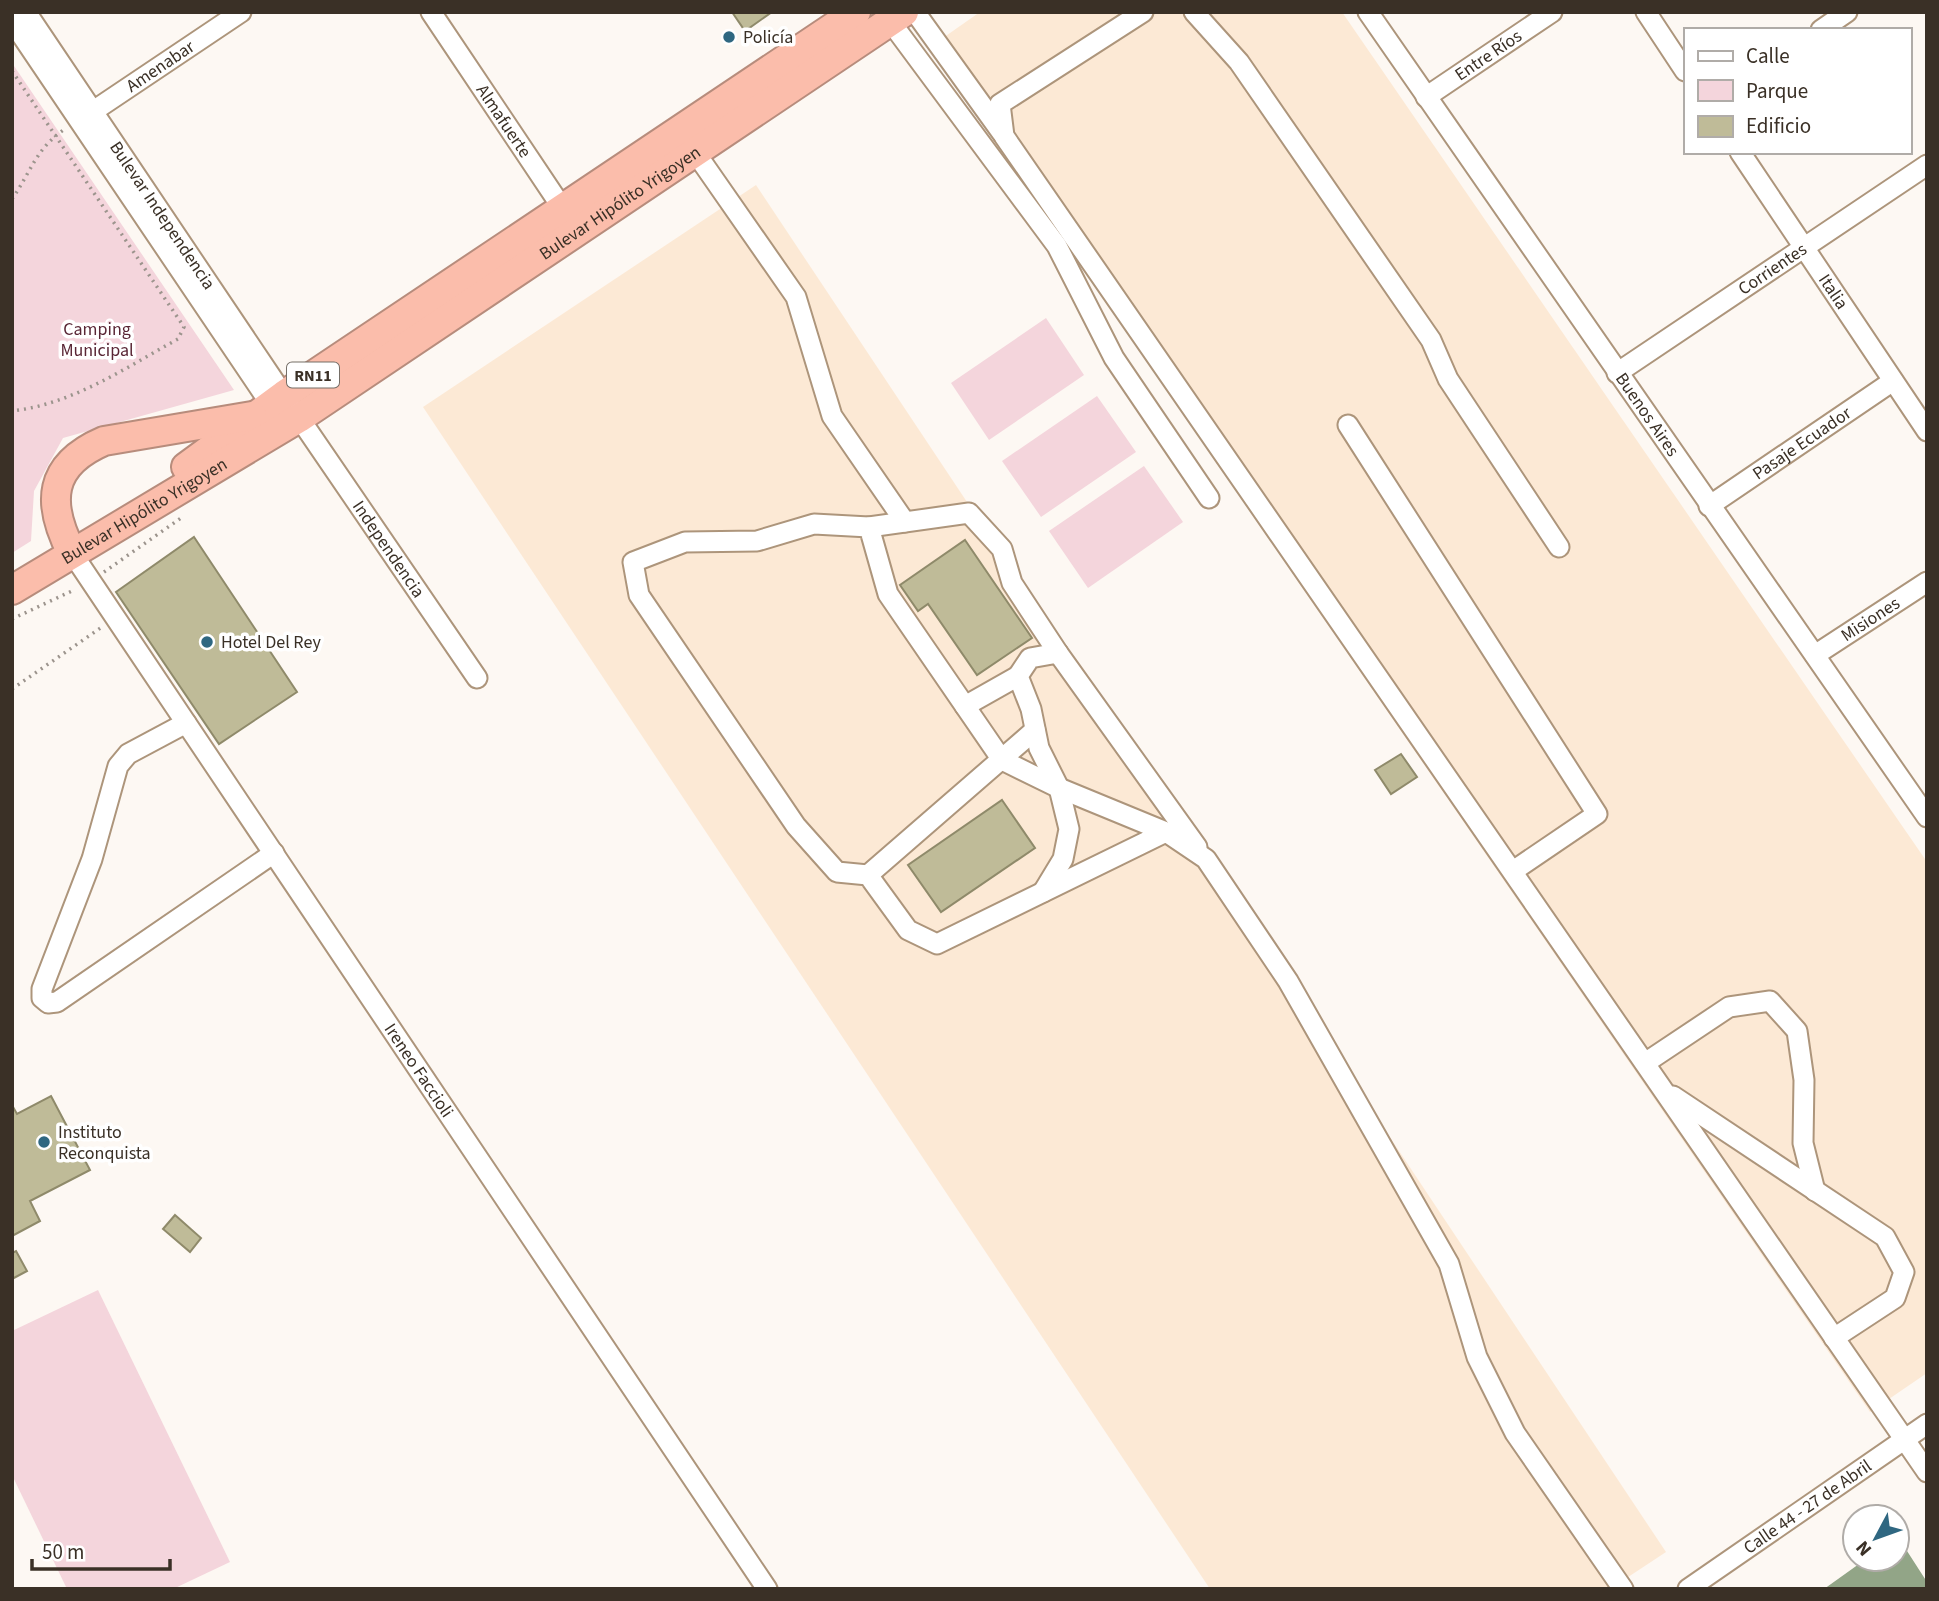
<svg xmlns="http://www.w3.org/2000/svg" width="1939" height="1601" font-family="'Source Sans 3',sans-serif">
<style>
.built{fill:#fce9d5}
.green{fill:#f4d5dc}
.water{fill:#92a587}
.building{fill:#bfbb98;stroke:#8f8a6a;stroke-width:2}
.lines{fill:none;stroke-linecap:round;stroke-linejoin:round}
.minor-casing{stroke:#ad957b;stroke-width:23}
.highway-casing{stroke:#b78c7c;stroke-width:32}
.path{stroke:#9c948d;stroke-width:3.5;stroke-dasharray:2 5;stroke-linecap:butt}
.minor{stroke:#fff;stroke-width:19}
.highway{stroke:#fbbdab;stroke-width:28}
.poi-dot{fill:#2f6781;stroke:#fff;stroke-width:2.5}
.labels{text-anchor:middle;stroke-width:7;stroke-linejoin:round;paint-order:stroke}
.shield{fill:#fff;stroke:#756e67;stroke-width:2}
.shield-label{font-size:16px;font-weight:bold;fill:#3a3026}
.poi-label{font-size:18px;fill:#3a3026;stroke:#fff;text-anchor:start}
.street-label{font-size:18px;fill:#3a3026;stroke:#fff}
.park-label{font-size:18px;fill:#592635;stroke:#fff}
</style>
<rect width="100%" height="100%" fill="#fdf8f3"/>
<g class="built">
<path d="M980 12H1342L1927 862V1373L1870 1412 930 47Z"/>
<path d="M756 185 1666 1552 1610 1589H1210L423 407Z"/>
</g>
<g class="green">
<path d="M12 63 234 390 63 438 34 491 31 541 12 553Z"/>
<path d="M1046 318 1084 375 989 440 951 383Z"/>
<path d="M1097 396 1136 452 1041 517 1002 461Z"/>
<path d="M1144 466 1183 522 1088 588 1049 531Z"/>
<path d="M98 1290 230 1562 173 1589H67L12 1475V1331Z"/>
</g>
<path class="water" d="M1898 1537 1927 1582V1589H1824L1866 1559H1897Z"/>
<g class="building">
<path d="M732 12H772L745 31Z"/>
<path d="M194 537 297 692 219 744 116 592Z"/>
<path d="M965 540 1032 638 977 675 928 604 918 611 900 585Z"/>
<path d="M1401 754 1417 777 1391 794 1375 770Z"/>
<path d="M1002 800 1035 848 941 912 908 865Z"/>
<path d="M51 1096 90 1170 30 1201 40 1221 12 1236V1105L17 1114Z"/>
<path d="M175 1215 201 1238 190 1252 163 1229Z"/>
<path d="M16 1251 27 1271 12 1279V1253Z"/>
</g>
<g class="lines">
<defs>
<g id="minor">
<path id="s1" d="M26 12 276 384 477 678"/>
<path id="s2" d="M431 12 569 218"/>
<path d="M915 12 1002 133"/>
<path d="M1143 12 1000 104 1004 136 1927 1472"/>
<path d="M1194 12 1239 62 1431 340 1448 379 1559 547"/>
<path id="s3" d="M1368 12 1927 817"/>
<path d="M1646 12 1685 71"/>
<path d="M12 21 278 415"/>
<path d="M890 21 1057 246 1114 358 1209 498"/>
<path d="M1821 30 1847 12"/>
<path id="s4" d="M1426 97 1552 12"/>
<path id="s5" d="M83 118 241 12"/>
<path d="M695 152 796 297 832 416 905 522"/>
<path id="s6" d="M1740 152 1927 431"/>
<path id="s7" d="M1617 373 1927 165"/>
<path d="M1348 425 1597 814 1513 871"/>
<path id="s8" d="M1709 506 1893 381"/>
<path d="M869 527 969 513 1002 549 1012 583 1058 653"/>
<path id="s9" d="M72 553 767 1589"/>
<path id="s10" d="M1815 655 1927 582"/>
<path d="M965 706 1018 676"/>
<path d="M186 723 128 754 118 766 92 859 42 989V998L48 1003 57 1002 274 853"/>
<path d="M1166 832 937 944 908 930 868 875 837 872 796 826 639 595 633 562 685 542 757 541 814 524 869 527 888 594 1002 760 1059 788 1166 832 1206 859 1288 981 1449 1264 1477 1357 1515 1433 1623 1589"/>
<path d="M868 875 1035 730"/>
<path d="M1043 892 1063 859 1069 829 1059 788 1039 748 1031 709 1018 676 1030 658 1058 653 1197 847"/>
<path d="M1645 1063 1729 1007 1770 1001 1797 1031 1804 1080 1803 1143 1815 1191"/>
<path d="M1673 1096 1885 1237 1904 1272 1895 1298 1834 1338"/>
<path id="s11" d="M1688 1589 1927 1424"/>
</g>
<g id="highway">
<path d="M186 467 284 395 856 12"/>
<path d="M72 553C46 503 48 465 104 441L252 416"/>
<path id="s12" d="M12 590 299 418 904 12"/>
</g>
</defs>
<use href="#minor" class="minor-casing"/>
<use href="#highway" class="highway-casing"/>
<g class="path">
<path d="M12 71 184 327 178 339C125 368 73 404 12 411"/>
<path d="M12 199C31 172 36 148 65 129"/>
<path d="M104 572 181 518"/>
<path d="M12 619 74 590"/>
<path d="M12 689 102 627"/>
</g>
<use href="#minor" class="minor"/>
<use href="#highway" class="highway"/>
</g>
<g class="poi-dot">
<circle cx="729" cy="37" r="7"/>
<circle cx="207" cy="642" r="7"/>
<circle cx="44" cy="1142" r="7"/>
</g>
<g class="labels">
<rect class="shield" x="287" y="362.5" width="52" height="25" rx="5"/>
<g class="shield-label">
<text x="313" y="381">RN11</text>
</g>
<g class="poi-label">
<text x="743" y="43">Policía</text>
<text x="221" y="648">Hotel Del Rey</text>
<text x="58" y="1138">Instituto<tspan x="58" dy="21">Reconquista</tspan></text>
</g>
<g class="street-label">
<text dy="6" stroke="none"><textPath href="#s4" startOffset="75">Entre Ríos</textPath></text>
<text dy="6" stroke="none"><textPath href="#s5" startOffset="93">Amenabar</textPath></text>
<text dy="6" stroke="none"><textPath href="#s2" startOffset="131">Almafuerte</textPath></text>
<text dy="6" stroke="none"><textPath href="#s12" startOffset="721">Bulevar Hipólito Yrigoyen</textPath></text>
<text dy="6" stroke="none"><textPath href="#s1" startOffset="245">Bulevar Independencia</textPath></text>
<text dy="6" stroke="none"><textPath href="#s7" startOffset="187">Corrientes</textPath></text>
<text dy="6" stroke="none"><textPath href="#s6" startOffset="168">Italia</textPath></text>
<text dy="6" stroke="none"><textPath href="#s3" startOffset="490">Buenos Aires</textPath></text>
<text dy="6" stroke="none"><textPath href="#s8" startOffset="112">Pasaje Ecuador</textPath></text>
<text dy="6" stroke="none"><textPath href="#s12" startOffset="154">Bulevar Hipólito Yrigoyen</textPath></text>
<text dy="6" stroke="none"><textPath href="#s1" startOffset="648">Independencia</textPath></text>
<text dy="6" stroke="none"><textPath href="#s10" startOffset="66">Misiones</textPath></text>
<text dy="6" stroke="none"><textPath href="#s9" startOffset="623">Ireneo Faccioli</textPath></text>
<text dy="6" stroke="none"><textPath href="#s11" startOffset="145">Calle 44 - 27 de Abril</textPath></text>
</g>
<g class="park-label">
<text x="97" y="335">Camping<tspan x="97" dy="21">Municipal</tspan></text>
</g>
</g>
<rect width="1939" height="1601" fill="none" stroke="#3a3026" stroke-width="28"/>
<rect x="1684" y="28" width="228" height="126" fill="#ffffff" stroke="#b0aca8" stroke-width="2"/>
<rect x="1698" y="51" width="35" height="10" fill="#ffffff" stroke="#b0aca8" stroke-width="2"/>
<text x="1746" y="63" font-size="21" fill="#3a3026">Calle</text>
<rect x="1698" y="80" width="35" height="21" fill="#f4d5dc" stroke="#b0aca8" stroke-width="2"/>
<text x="1746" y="98" font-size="21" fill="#3a3026">Parque</text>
<rect x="1698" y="116" width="35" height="21" fill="#bfbb98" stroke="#b0aca8" stroke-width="2"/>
<text x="1746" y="133" font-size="21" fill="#3a3026">Edificio</text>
<g transform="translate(1876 1538) rotate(229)"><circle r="33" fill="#ffffff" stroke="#b0aca8" stroke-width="2"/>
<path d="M0-5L12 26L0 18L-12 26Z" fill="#2f6781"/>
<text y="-10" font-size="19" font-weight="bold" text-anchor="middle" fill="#3a3026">N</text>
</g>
<path d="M32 1559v10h138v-10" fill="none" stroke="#3a3026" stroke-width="3.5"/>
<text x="42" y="1559" font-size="21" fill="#3a3026" stroke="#ffffff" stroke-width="5" paint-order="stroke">50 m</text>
</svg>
